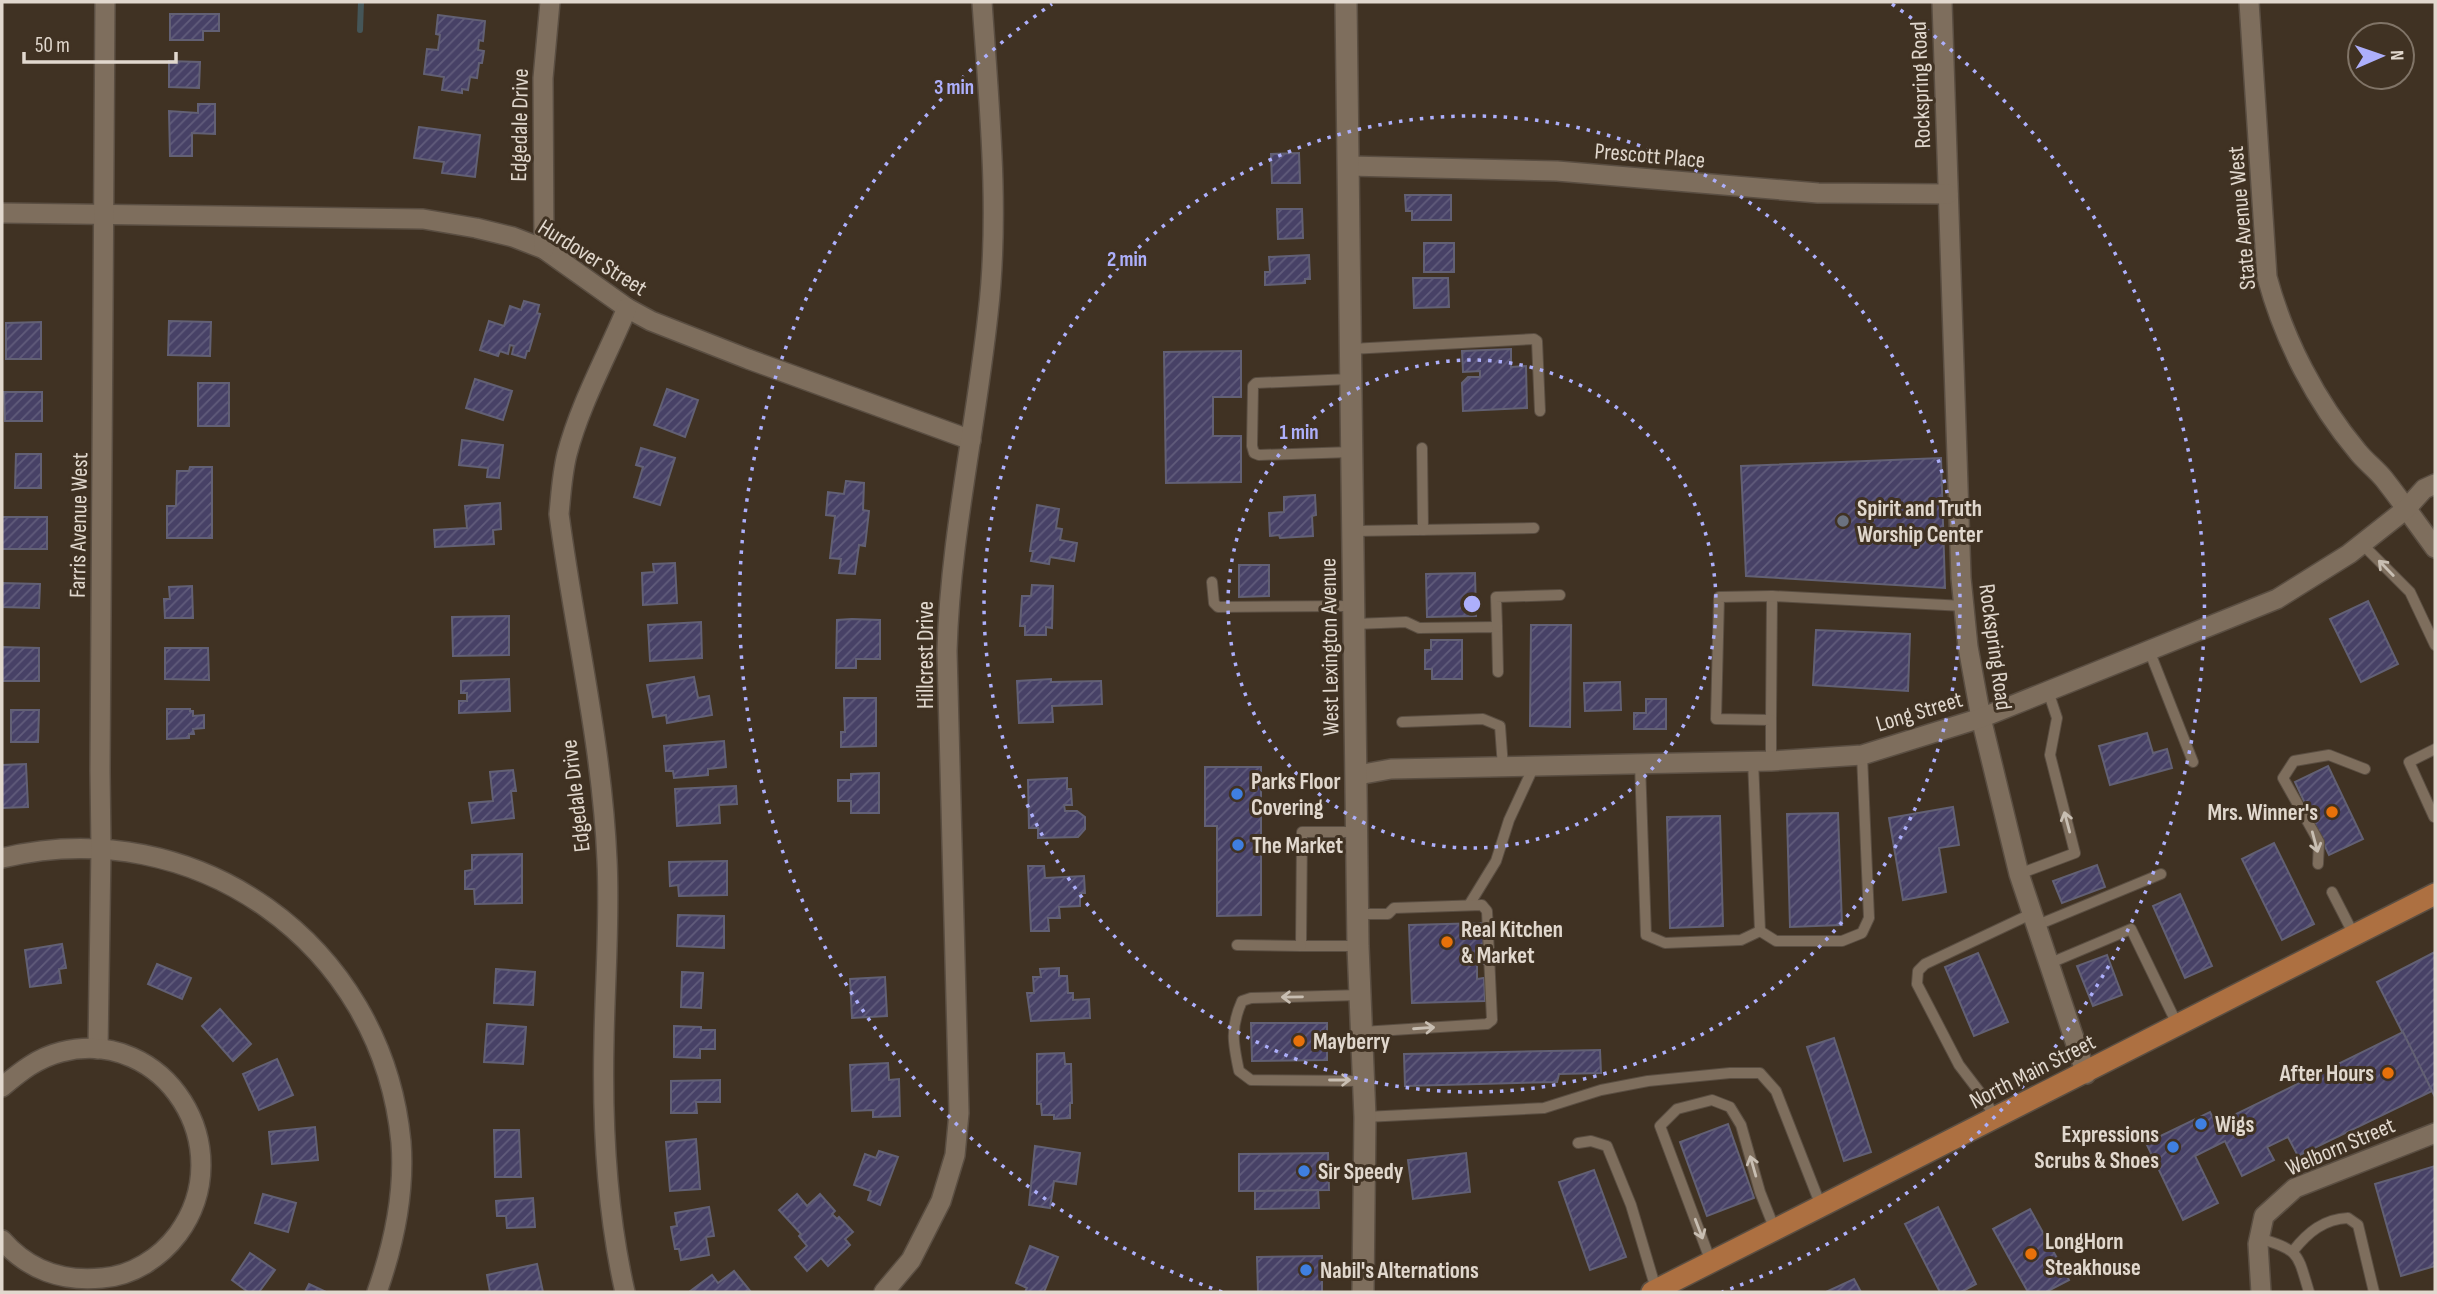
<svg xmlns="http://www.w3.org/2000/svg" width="2437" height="1294" font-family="'Sofia Sans Condensed',sans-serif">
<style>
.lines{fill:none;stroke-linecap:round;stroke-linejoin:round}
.stream{stroke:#455658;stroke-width:6}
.building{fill:url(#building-hatch);stroke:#626074;stroke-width:2}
.service-casing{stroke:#5a4e42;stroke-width:12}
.minor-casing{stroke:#5a4e42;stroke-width:22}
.tertiary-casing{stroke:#5a4e42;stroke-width:24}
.primary-casing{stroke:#5a4e42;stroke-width:24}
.service{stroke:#7e6e5d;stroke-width:10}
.minor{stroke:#7e6e5d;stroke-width:19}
.tertiary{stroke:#7e6e5d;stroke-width:21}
.primary{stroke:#ad7041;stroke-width:21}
.oneway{stroke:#c8beb2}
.ring{fill:none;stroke:#adaffb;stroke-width:3.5;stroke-dasharray:3.5 7}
.worship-dot{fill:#6b7280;stroke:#403223;stroke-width:2.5}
.shop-dot{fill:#3f7fe0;stroke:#403223;stroke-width:2.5}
.food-dot{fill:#e8710a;stroke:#403223;stroke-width:2.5}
.labels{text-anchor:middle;stroke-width:6;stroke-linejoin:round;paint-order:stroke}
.street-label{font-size:23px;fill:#e1d8ce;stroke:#403223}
.poi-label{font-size:23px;font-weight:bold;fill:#e1d8ce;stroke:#403223;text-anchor:start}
.centre{fill:#adaffb;stroke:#403223;stroke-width:3.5}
.ring-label{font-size:21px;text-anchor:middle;font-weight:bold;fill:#adaffb;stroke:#403223;stroke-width:6;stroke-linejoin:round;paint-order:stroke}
</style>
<defs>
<pattern id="building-hatch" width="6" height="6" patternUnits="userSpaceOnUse" patternTransform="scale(1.75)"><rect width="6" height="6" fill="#474166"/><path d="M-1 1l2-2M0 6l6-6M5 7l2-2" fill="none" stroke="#615c7b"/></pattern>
</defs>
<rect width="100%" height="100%" fill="#403223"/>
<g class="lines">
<path class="stream" d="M360 30 361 2"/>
</g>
<g class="building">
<path d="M170 14H219V31H203V40H170Z"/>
<path d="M438 15 485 21 483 41 479 40 478 50 484 51 482 63H479L477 78 470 77 468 90 462 89V93L442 90 444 77 424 74 427 49 438 50 440 35 436 34Z"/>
<path d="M169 61 200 62 199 88 169 87Z"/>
<path d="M198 104H215V134L192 133V156H170L169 111 198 113Z"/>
<path d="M419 127 480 135 475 177 442 173 444 162 414 158Z"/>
<path d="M1299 153 1300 183H1272L1271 154Z"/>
<path d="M1405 195H1451V220H1412V211H1406Z"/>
<path d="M1277 209H1302L1303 238 1278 239Z"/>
<rect x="1424" y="243" width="30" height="29"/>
<path d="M1309 255 1310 279H1305V283L1265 285V272H1270L1269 257Z"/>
<path d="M1413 278H1448L1449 307 1414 308Z"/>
<path d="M524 301 539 305 537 313 540 314 529 351H527L525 358 512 354 514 346 510 345 508 354 500 351 498 356 480 350 489 321 504 326 510 306 521 310Z"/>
<path d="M169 321 211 322 210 356 168 355Z"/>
<path d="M41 322V359H6V323Z"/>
<path d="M1511 349V367L1526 366 1527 408 1463 411 1462 383 1468 377H1480V371L1463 372 1462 351Z"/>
<path d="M1241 351V397H1213V436H1241V482L1166 483 1164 352Z"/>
<path d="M475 379 512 391 503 420 466 408Z"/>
<rect x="198" y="383" width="31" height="43"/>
<path d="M667 389 698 400 685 437 654 425Z"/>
<path d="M4 392H42V421H5Z"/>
<path d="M462 440 503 445 499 478 487 477 488 468 459 465Z"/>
<path d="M641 448 675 458 660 505 634 497 643 467 636 465Z"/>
<path d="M16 454H41V488H15Z"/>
<path d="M1941 458 1945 588 1746 576 1741 466Z"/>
<path d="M190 467H212V538H167V506H176L177 471H189Z"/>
<path d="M846 481 864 483 863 510 869 511 865 546 859 545 855 574 839 573 841 559 830 558 835 516 826 515 828 492 844 494Z"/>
<path d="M1315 495 1316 515 1312 516 1313 536 1280 538 1279 535 1270 536 1269 513 1284 512V497Z"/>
<path d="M500 503 501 529 493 530 494 544 435 547 434 530 467 528 465 506Z"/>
<path d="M1037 505 1059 509 1056 528 1062 529 1060 540 1077 543 1074 561 1050 557 1049 564 1031 561 1033 551H1030Z"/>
<rect x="2" y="517" width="45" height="32"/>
<path d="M675 563 677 603 643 605 642 573 654 572 653 564Z"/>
<path d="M1239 565H1269V596L1239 597Z"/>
<path d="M1475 573 1476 616 1427 617 1426 574Z"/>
<path d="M2 583 40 584 39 608 2 607Z"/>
<path d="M1032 585 1053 586 1052 628 1046 627V635H1025V626H1020L1022 596H1031Z"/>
<path d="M192 586 193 618H165L164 599H170L169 587Z"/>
<path d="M2368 601 2398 664 2361 682 2330 619Z"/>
<path d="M509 616V655L453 656 452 617Z"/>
<path d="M852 619 880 620V659H856V668H836L837 620Z"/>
<path d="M701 622 702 658 650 661 648 625Z"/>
<path d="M1531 625H1571L1570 727 1530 726Z"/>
<path d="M1816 630 1910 634 1908 691 1813 685Z"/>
<path d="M1431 640H1462V679H1432V669H1425V650H1431Z"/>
<path d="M2 647 39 648V681H2Z"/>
<path d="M165 648H208L209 680 165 679Z"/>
<path d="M694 677 698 698 709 696 712 715 667 723 666 715 653 717 647 685Z"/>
<path d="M509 679 510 711 459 713V701H467V693H461V681Z"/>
<path d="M1051 679V682L1101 681 1102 704 1052 706 1053 722 1019 723 1017 681Z"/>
<path d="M1620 682 1621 710 1585 711 1584 683Z"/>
<path d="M844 698H876V746L841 747V732H845Z"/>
<path d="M1646 699H1666V729H1634V713H1646Z"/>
<path d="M167 709H190V711H193V716L204 715V728L193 729 194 734H189V738L167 739Z"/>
<path d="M11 710H39L38 742H11Z"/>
<path d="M2147 733 2153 753 2167 749 2172 768 2110 785 2099 746Z"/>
<path d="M724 741 726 767 708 769V775L674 778 673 771H666L664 746Z"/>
<path d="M26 764 28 807 2 808V765Z"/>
<path d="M2328 766 2363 839 2329 855 2295 782Z"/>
<path d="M1205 767H1261V915L1217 916V826H1205Z"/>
<path d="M513 770 516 791H511L514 818 472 823 469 803 493 801 490 772Z"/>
<path d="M879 773V813H851V801H838V780H851V774Z"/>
<path d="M1067 778V789H1071L1072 805H1064L1065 811H1077L1085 817V829L1078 837 1038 838V828H1029L1028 780Z"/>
<path d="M736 786 737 804 719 805 720 823 677 826 675 789Z"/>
<path d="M1953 807 1959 845 1939 848 1946 892 1903 900 1889 818Z"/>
<path d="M1838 813 1842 925 1790 927 1787 814Z"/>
<path d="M1720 816 1723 926 1670 928 1667 817Z"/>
<path d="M2274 843 2314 924 2282 940 2242 859Z"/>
<path d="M522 854V903L475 904 474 889H465V871L472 870V855Z"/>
<path d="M727 861V895L679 896 678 885 670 886 669 862Z"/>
<path d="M2097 865 2105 887 2062 903 2053 881Z"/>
<path d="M1028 866H1044L1045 878 1084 876 1085 893H1080V906L1059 907 1060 918H1048L1049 931H1031Z"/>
<path d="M2180 894 2212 966 2185 978 2153 906Z"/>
<path d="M678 915 724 916V948L677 946Z"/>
<path d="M1483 923 1484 964H1477V979L1484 978 1485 1001 1412 1003 1409 925Z"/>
<path d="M62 944 66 968 59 969 61 983 30 987 25 950Z"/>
<path d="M2435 952V1097L2377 982Z"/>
<path d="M1978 953 2008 1022 1974 1036 1945 967Z"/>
<path d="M2107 955 2122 995 2093 1006 2077 966Z"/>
<path d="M157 964 191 978 182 999 148 984Z"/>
<path d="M1059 968V976H1067L1068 993H1073V1000L1089 999 1090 1018 1031 1021 1027 993H1034L1033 977H1041L1040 969Z"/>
<path d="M496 969 535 972 533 1005 494 1003Z"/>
<path d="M682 972 703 973 701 1008 681 1007Z"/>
<path d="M885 977 887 1016 852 1018 850 979Z"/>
<path d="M220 1009 251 1044 233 1061 202 1026Z"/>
<path d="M1251 1023H1327V1060L1252 1061Z"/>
<path d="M487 1024 526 1027 523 1064 484 1062Z"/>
<path d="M674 1026 701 1027V1030H715V1049H700V1058L674 1057Z"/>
<path d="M2403 1032 2432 1091 2298 1156 2288 1137 2267 1147 2274 1160 2242 1176 2225 1141 2195 1156 2218 1203 2183 1220 2146 1143 2210 1112 2216 1124Z"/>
<path d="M1834 1038 1871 1152 1844 1161 1807 1047Z"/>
<path d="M1600 1050 1601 1073 1559 1074 1557 1082 1405 1086 1404 1054Z"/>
<path d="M1064 1053 1065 1064H1071L1072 1103H1070V1118L1054 1119V1115H1042L1041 1104H1037V1054Z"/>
<path d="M277 1059 293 1095 259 1110 243 1074Z"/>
<path d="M888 1063 889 1080 899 1079 900 1116 873 1117V1110L852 1111 850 1065Z"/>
<path d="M720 1080V1102H696L697 1113H671V1081Z"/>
<path d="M1728 1124 1754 1198 1707 1216 1680 1142Z"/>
<path d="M315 1127 318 1160 272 1164 269 1132Z"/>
<path d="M494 1130H519L521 1177H495Z"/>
<path d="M696 1139 700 1189 670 1191 666 1142Z"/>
<path d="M1035 1146 1080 1153 1076 1184 1054 1181 1050 1208 1029 1205Z"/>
<path d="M879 1151 898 1157 880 1205 868 1200 871 1191 854 1185 865 1154 876 1158Z"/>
<path d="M1328 1153 1329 1190 1239 1191V1154Z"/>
<path d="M1466 1153 1470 1192 1413 1199 1408 1160Z"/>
<path d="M2435 1166V1266L2401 1276 2375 1184Z"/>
<path d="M1594 1170 1626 1257 1590 1270 1559 1182Z"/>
<path d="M1318 1190 1319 1208 1255 1209V1191Z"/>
<path d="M263 1194 296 1203 288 1232 255 1223Z"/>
<path d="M797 1194 807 1206 820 1194 835 1211 832 1214 837 1219 839 1217 853 1232 845 1239 850 1245 828 1266 821 1258 807 1271 795 1257 807 1246 799 1236 801 1234 779 1210Z"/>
<path d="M533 1198 535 1227 507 1228 506 1216H497L496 1201Z"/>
<path d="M709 1207 714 1236 706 1237 709 1255 681 1260 679 1249H675L671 1227 677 1226 675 1213Z"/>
<path d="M1938 1207 1976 1284 1961 1292H1940L1905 1224Z"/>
<path d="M2030 1209 2069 1280 2046 1292H2028L1993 1229Z"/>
<path d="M1030 1246 1058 1257 1044 1292H1025L1027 1288 1016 1283Z"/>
<path d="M250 1253 275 1270 259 1292H248L232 1280Z"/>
<path d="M1322 1256V1292H1258L1257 1257Z"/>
<path d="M537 1264 543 1292H490L487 1275Z"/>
<path d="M734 1271 751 1292H689L712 1275 718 1283Z"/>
<path d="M1854 1279 1861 1292H1826Z"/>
<path d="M309 1284 326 1292H305Z"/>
</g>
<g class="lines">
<defs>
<g id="service">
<path d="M1351 349 1534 339 1537 341 1540 411"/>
<path d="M1351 379 1256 383 1253 386 1252 446 1254 453 1259 455 1352 452"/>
<path d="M1422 448 1423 530"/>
<path d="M1354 531 1534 528"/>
<path d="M2362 544 2410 592 2435 645"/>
<path d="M1212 582 1214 603 1218 607 1355 606"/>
<path d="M1355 624 1406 622 1419 628 1497 627 1498 672"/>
<path d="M1497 627 1496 597 1560 595"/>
<path d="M2149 650 2193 762"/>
<path d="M1771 720 1772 596"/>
<path d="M1402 722 1483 719 1500 726 1503 767"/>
<path d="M1753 760 1760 931 1776 941H1842L1862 933 1869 918 1862 755"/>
<path d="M1771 761V720L1716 719 1719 597 1772 596 1964 606"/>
<path d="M1640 764 1646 935 1665 943 1741 940 1760 931"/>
<path d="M2434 817 2409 762 2435 749"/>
<path d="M1357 832H1302L1301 946H1358"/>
<path d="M2318 864 2319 842 2283 778 2294 761 2329 755 2365 769"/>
<path d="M2019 874 2075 853 2050 755 2057 718 2048 691"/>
<path d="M2332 892 2354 935"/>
<path d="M1469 905 1496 861 1509 820 1534 766"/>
<path d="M1358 914H1388L1394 908 1482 905 1487 911 1492 1020 1487 1024 1362 1032"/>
<path d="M2035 926 2161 874"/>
<path d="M1237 945 1301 946"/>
<path d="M2048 964 2131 929 2178 1026"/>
<path d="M1360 995 1251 998 1242 1001C1230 1028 1233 1043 1239 1071L1251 1080 1364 1081"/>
<path d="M1365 1117 1544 1108 1601 1090 1648 1081 1730 1073H1760L1776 1091 1821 1206"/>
<path d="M1995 1119 1985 1099 1959 1065 1917 984 1918 971 1925 964 2031 914"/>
<path d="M1578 1143 1591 1141 1607 1146 1631 1205 1656 1289"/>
<path d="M2259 1238C2300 1251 2297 1252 2309 1292"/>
<path d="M2293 1251C2308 1232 2324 1219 2348 1218L2358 1225 2374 1292"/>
<path d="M1711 1262 1660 1126 1677 1109 1712 1100 1730 1107 1741 1125 1760 1192 1775 1230"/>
</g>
<g id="minor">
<path d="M1942 2 1961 578 1968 647 1981 718 2019 874 2086 1074"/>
<path d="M2249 2 2267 277C2284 340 2316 402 2358 452 2366 462 2376 469 2384 479 2402 502 2418 525 2435 548"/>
<path d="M1349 166 1557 171 1818 193 1948 194"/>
<path d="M2 213 423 219 476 228 513 237 544 249 627 308 651 321 748 359 971 440"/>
<path d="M544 249 543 78 550 2"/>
<path d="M1358 775 1391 769 1771 761 1862 755 1981 718 2277 599 2349 554 2406 509 2424 489 2435 484"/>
<path d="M2 858C195 811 382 943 401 1142 405 1194 394 1244 377 1292"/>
<path d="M98 1049 101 848 100 771 105 2"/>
<path d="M2 1087C20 1072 37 1058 61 1052 165 1026 241 1148 178 1234 160 1258 132 1276 102 1278 63 1282 28 1270 2 1240"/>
<path d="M625 1292C606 1209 602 1125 604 1040 605 980 610 920 607 860 602 743 574 629 559 514 561 494 562 474 567 454 580 404 607 356 627 308"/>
<path d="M884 1292 911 1260 941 1201 955 1155 959 1113 947 651C950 538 976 427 988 314 1000 211 989 105 982 2"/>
<path d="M2261 1292 2258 1244 2264 1216 2295 1188 2435 1133"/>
</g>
<path id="tertiary" d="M1346 2 1358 946 1365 1117 1363 1292"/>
<path id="primary" d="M1652 1292 2435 894"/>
</defs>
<use href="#service" class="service-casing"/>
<use href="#minor" class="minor-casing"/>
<use href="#tertiary" class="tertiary-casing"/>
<use href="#primary" class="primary-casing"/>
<use href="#service" class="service"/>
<use href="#minor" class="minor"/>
<use href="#tertiary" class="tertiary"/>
<use href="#primary" class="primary"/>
</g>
<defs><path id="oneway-shaft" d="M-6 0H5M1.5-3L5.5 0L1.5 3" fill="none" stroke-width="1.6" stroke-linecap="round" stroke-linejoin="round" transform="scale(1.75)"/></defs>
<g class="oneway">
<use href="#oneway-shaft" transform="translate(2386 568) rotate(-134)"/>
<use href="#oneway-shaft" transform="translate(2067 822) rotate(-105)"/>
<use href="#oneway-shaft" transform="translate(2315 842) rotate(75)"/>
<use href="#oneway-shaft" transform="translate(1292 997) rotate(179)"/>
<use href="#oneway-shaft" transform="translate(1424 1028) rotate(-4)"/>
<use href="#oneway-shaft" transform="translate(1340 1080)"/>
<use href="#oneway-shaft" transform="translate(1753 1166) rotate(-106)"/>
<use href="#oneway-shaft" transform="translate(1699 1229) rotate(69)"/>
</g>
<g class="ring">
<circle cx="1472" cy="604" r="244"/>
<circle cx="1472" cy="604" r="488"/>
<path d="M1222 1292A732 732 0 0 1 1052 4M1892 4A732 732 0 0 1 1722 1292"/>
</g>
<circle class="worship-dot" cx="1843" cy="521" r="7"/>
<g class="shop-dot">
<circle cx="1237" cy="794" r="7"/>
<circle cx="1238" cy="845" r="7"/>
<circle cx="2201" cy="1124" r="7"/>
<circle cx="2173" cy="1147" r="7"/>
<circle cx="1304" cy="1171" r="7"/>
<circle cx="1306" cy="1270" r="7"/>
</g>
<g class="food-dot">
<circle cx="2332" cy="812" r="7"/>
<circle cx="1447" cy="942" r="7"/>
<circle cx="1299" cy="1041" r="7"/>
<circle cx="2388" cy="1073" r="7"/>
<circle cx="2031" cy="1254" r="7"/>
</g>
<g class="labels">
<g class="street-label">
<text transform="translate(1920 85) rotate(-92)" y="8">Rockspring Road</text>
<text transform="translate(519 125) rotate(-89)" y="8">Edgedale Drive</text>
<text transform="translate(1650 155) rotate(5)" y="8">Prescott Place</text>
<text transform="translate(2241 218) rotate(-95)" y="8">State Avenue West</text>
<text transform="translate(593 257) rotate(32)" y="8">Hurdover Street</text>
<text transform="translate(78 525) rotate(-89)" y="8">Farris Avenue West</text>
<text transform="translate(1329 647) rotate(-91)" y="8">West Lexington Avenue</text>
<text transform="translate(1996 647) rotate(82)" y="8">Rockspring Road</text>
<text transform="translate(925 655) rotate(-90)" y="8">Hillcrest Drive</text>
<text transform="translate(1919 711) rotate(-17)" y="8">Long Street</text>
<text transform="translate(575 796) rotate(-97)" y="8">Edgedale Drive</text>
<text transform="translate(2032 1071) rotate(-27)" y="8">North Main Street</text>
<text transform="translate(2340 1146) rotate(-23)" y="8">Welborn Street</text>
</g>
<g class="poi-label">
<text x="1857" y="516">Spirit and Truth<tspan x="1857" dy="26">Worship Center</tspan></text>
<text x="1251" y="789">Parks Floor<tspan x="1251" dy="26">Covering</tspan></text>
<text x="2318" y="820" text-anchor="end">Mrs. Winner's</text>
<text x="1252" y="853">The Market</text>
<text x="1461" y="937">Real Kitchen<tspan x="1461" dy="26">&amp; Market</tspan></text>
<text x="1313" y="1049">Mayberry</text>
<text x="2374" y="1081" text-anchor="end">After Hours</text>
<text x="2215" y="1132">Wigs</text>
<text x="2159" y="1142" text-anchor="end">Expressions<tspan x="2159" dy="26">Scrubs &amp; Shoes</tspan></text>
<text x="1318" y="1179">Sir Speedy</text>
<text x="2045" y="1249">LongHorn<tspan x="2045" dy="26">Steakhouse</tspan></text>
<text x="1320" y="1278">Nabil's Alternations</text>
</g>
</g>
<circle cx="1472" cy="604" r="10" class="centre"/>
<g class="ring-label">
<text x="954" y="94">3 min</text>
<text x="1127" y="266">2 min</text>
<text x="1299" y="439">1 min</text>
</g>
<rect width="2437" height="1294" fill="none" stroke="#e1d8ce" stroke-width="7"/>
<g transform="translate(2381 56) rotate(88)"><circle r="33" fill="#403223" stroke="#807467" stroke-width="2"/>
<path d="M0-5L12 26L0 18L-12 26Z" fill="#adaffb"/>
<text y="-10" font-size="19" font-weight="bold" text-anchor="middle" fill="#e1d8ce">N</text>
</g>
<path d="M24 52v10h152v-10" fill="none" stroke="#e1d8ce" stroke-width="3.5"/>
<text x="35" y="52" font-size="21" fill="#e1d8ce" stroke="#403223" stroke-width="5" paint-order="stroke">50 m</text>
</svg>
